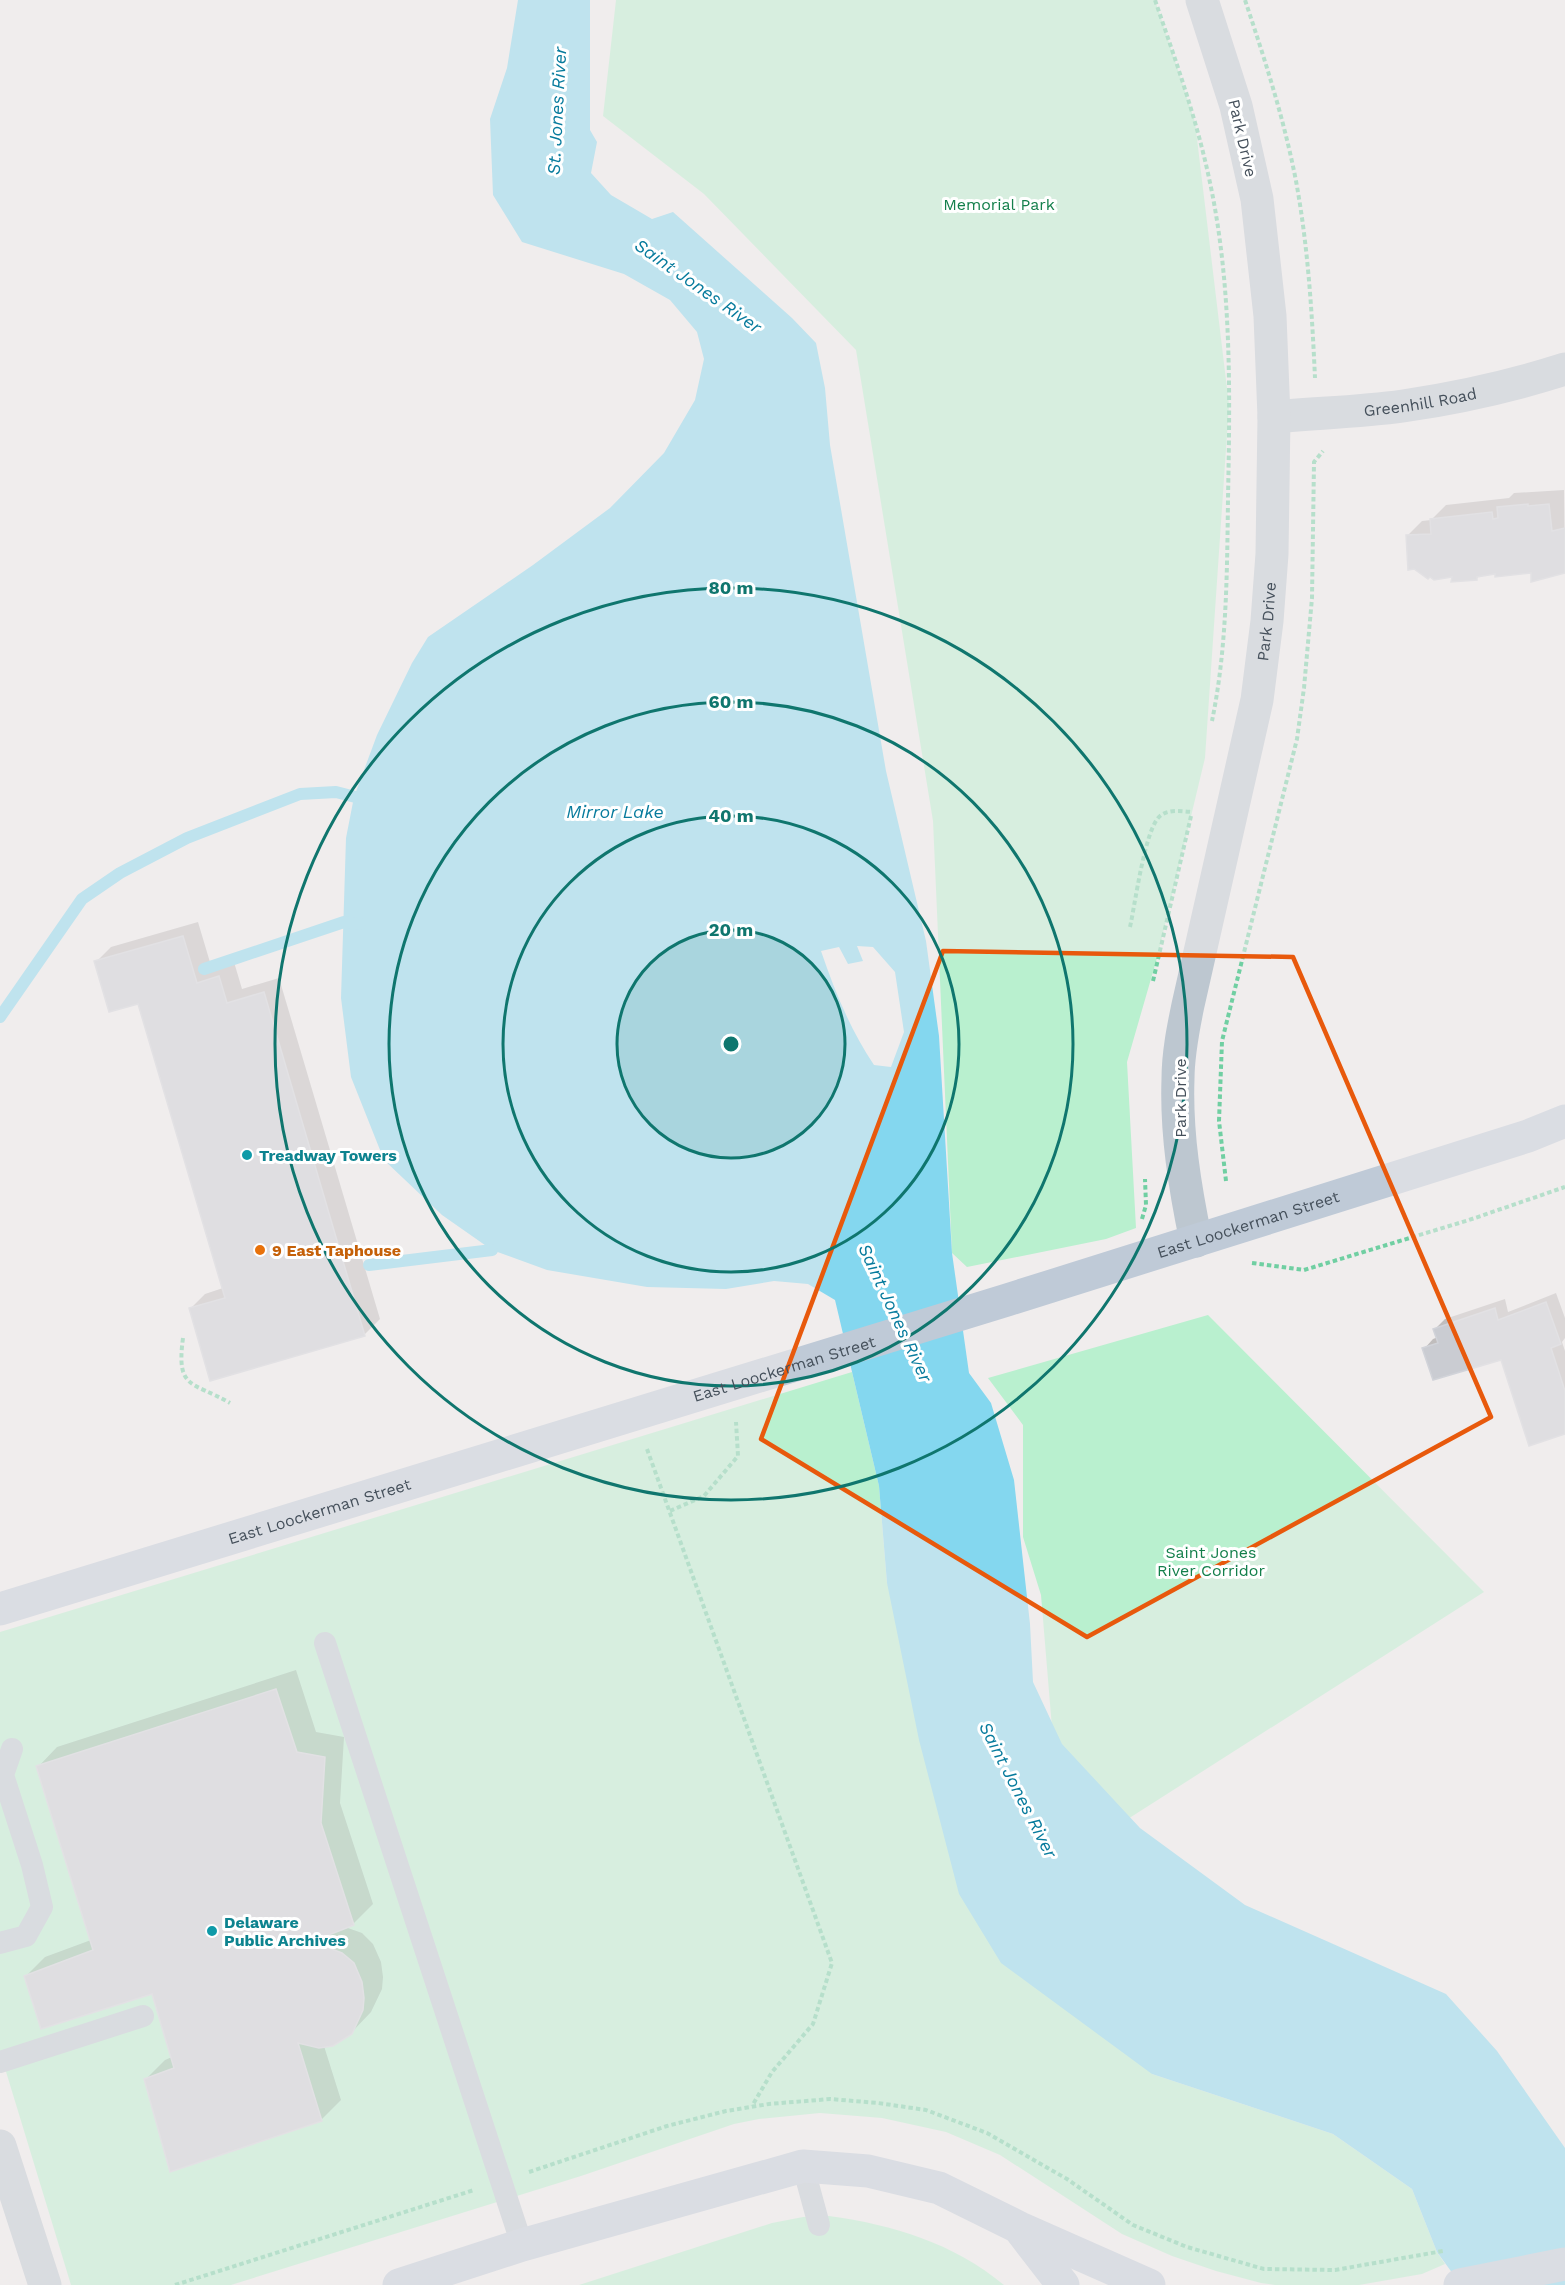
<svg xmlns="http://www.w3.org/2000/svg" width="1565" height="2285" font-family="'Work Sans',sans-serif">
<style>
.green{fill:#b9f0cf}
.water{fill:#84d7ef;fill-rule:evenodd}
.shadow{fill:#0003}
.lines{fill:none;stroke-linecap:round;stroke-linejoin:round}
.stream{stroke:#84d7ef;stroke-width:12}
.building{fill:#caccd2;stroke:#d1d3d9;stroke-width:1.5}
.path{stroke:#70cfa2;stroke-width:4;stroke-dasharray:4.5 3;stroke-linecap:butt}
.lane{stroke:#bdc7d0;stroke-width:22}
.street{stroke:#bdc7d0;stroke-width:33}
.secondary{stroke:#bfcad7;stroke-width:33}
.marked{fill:none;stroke:#e8590c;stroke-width:4.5;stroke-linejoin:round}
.ring{fill:none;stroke:#0f766e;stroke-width:3}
.culture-dot{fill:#0f9aa8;stroke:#fff;stroke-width:2}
.food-dot{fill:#e8710a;stroke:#fff;stroke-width:2}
.labels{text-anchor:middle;stroke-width:6;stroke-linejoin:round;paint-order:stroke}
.street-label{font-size:16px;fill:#45505b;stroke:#fff}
.park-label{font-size:16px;fill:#137f4b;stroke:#fff}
.culture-label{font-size:16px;font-weight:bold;fill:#0d838f;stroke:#fff;text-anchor:start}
.food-label{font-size:16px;font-weight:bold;fill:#c56008;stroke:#fff;text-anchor:start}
.water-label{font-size:18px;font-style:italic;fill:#077b9d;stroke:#fff}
.centre{fill:#0f766e;stroke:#fff;stroke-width:3}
.ring-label{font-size:18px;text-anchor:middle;font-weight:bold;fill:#0f766e;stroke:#fff;stroke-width:6;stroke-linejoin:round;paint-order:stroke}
</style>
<rect width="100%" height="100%" fill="#f0eded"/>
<g class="green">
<path d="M616 0H1155L1195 122 1229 405 1205 758 1157 958 1127 1062 1136 1228 1106 1239 967 1267 952 1253 933 821 856 350 704 194 603 116Z"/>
<path d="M1208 1315 1484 1592 1109 1831 1053 1740 1041 1595 1023 1537V1425L988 1378Z"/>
<path d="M852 1372 879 1486 887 1583 1152 2074 1333 2134 1412 2189 1437 2252 1445 2264 1422 2274 1359 2285H1275L1261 2283 1216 2271 1172 2256 1122 2234 1000 2155 946 2132 882 2118 820 2113 759 2119 734 2124 581 2176 231 2285H71L0 2052V1632Z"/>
<path d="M829 2216C894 2225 953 2243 1004 2285H579L772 2223 803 2217Z"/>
</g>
<path class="water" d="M518 0H590V130L597 142 591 173 611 195 652 219 673 212 792 318 816 343 825 388 830 445 886 771 926 941 939 1036 952 1253 969 1373 991 1403 1014 1480 1030 1624 1033 1682 1062 1744 1140 1828 1245 1905 1446 1994 1497 2051 1565 2148V2285H1461L1437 2252 1412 2189 1333 2134 1152 2074 1001 1963 959 1894 919 1740 887 1583 879 1486 835 1300 808 1284 774 1281 726 1289 647 1287 547 1270 492 1250 442 1215 384 1160 351 1077 341 998 346 838 354 797 377 735 412 663 428 637 533 565 610 508 664 453 695 400 704 359 697 332 670 300 624 274 522 242 493 195 490 119 507 68ZM857 946 873 947 895 972 904 1032 891 1067 874 1065C850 1029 835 992 821 951L839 947 848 964 863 961Z"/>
<g class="shadow">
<path d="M1564 490 1565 571 1496 572 1480 575 1477 578 1454 575 1407 536 1422 521 1431 520 1446 505 1509 498 1514 493Z"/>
<path d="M198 922 212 969 234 962 242 989 279 978 380 1319 365 1334 211 1379 190 1309 205 1294 223 1288 139 1002 96 962 111 947Z"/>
<path d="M1556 1293 1565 1318V1338L1562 1342 1565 1351V1433L1502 1358 1424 1349 1433 1339 1438 1337 1435 1329 1445 1319 1505 1299 1508 1312Z"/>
<path d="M296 1670 316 1732 344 1737 340 1803 373 1904 353 1924 345 1927 362 1933 373 1944 381 1962 383 1977 382 1989 371 2012 351 2033 324 2046 341 2100 321 2120 145 2080 165 2060 172 2057 153 1993 25 1977 45 1957 91 1940 38 1767 57 1747Z"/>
</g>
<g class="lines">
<g class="stream">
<path d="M204 969 344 922 360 924"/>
<path d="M0 1017 82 899 120 873 187 838 300 794 336 792 367 800"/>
<path d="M369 1265 492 1250"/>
</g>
</g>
<g class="building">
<path d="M1528 504V506L1549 504 1552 531 1565 528V573L1531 582V573L1495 577V574L1477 577V580L1451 582 1452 577 1434 580 1430 577 1428 579 1414 569 1408 570 1406 535 1431 534 1430 519 1492 512 1493 519 1498 518 1497 507Z"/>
<path d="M183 936 197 983 219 976 227 1003 264 992 365 1336 210 1381 189 1308 225 1298 138 1004 109 1012 94 961Z"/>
<path d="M1546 1302 1561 1344 1551 1348 1565 1391V1434L1529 1446 1501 1360 1433 1380 1422 1348 1438 1343 1433 1329 1495 1308 1498 1320Z"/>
<path d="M276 1689 297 1752 325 1757 321 1823 354 1925 321 1938V1945L342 1953 354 1963 362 1982 364 1998 363 2010 352 2034 333 2046 319 2048 298 2043 322 2121 170 2172 144 2079 174 2068 152 1994 41 2029 24 1976 93 1950 36 1766Z"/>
</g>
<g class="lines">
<g class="path">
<path d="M1155 0C1175 59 1196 117 1209 178 1232 283 1230 392 1228 499 1227 573 1227 648 1212 721"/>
<path d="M1245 0C1265 60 1284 119 1296 181 1308 246 1312 312 1315 378"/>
<path d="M1130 927C1135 905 1145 828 1160 816 1168 809 1182 811 1191 812"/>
<path d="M1153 981 1191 816"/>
<path d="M1226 1181 1219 1121 1222 1041 1297 739 1304 688 1312 598 1314 462 1323 451"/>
<path d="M1142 1219 1146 1205 1145 1179"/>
<path d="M1252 1263 1304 1270 1469 1220 1565 1187"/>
<path d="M183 1338C176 1390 192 1381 230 1403"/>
<path d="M647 1449 832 1963 813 2024 772 2072 752 2106"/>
<path d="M670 1511 704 1496 738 1456 736 1422"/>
<path d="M529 2172 667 2126 726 2111 769 2104 830 2099 878 2103 926 2110 987 2133 1067 2179 1133 2225 1187 2247 1264 2269 1335 2270 1443 2251"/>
<path d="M175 2285 474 2190"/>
</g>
<g class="lane">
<path d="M325 1643 522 2245"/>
<path d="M0 1943 26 1936 42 1907 32 1865 3 1775 12 1749"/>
<path d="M0 2062 143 2016"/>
<path d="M803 2166 819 2225"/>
</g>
<g class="street">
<path id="s1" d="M1274 417C1316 413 1360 412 1403 406 1457 398 1512 386 1565 369"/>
<path id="s2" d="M1196 1241C1185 1188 1176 1133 1178 1079 1178 1054 1183 1029 1188 1005L1257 700 1267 621 1272 554 1274 417 1270 316 1257 199 1236 106 1202 0"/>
<path d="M0 2146 45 2285"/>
</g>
<g class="secondary">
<path id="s3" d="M0 1609 1007 1300 1528 1136 1565 1121"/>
<path d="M1022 2232 1063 2285"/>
<path d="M399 2285 522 2245 803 2166 868 2171 939 2188 1020 2228 1149 2285"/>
<path d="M1460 2285 1565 2264"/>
</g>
</g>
<path d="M0 0H1565V2285H0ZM943 951 1293 957 1491 1417 1087 1637 761 1439Z" fill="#f0eded" fill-opacity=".55" fill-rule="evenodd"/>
<path class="marked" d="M943 951 1293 957 1491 1417 1087 1637 761 1439Z"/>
<circle cx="731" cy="1044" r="114" fill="#0f766e" fill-opacity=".12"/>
<g class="ring">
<circle cx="731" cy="1044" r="114"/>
<circle cx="731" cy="1044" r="228"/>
<circle cx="731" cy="1044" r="342"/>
<circle cx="731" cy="1044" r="456"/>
</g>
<g class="culture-dot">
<circle cx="247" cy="1155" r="6"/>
<circle cx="212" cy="1931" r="6"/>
</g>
<circle class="food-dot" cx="260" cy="1250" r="6"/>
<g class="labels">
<g class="street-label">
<text transform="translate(1243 138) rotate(77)" y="6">Park Drive</text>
<text dy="6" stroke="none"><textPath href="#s1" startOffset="147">Greenhill Road</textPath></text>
<text dy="6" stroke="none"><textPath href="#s2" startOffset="630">Park Drive</textPath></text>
<text transform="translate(1180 1098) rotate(-90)" y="6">Park Drive</text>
<text dy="6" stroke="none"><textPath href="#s3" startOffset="1306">East Loockerman Street</textPath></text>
<text dy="6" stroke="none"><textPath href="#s3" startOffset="820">East Loockerman Street</textPath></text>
<text dy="6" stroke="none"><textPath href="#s3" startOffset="334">East Loockerman Street</textPath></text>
</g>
<g class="park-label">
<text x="999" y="210">Memorial Park</text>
<text x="1211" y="1558">Saint Jones<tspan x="1211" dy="18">River Corridor</tspan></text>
</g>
<g class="culture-label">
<text x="259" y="1161">Treadway Towers</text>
<text x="224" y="1928">Delaware<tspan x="224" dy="18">Public Archives</tspan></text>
</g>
<g class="food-label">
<text x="272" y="1256">9 East Taphouse</text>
</g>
<g class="water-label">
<text transform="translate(557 111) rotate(-87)" y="6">St. Jones River</text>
<text transform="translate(698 286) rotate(35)" y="6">Saint Jones River</text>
<text x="615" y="818">Mirror Lake</text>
<text transform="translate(895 1313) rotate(65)" y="6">Saint Jones River</text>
<text transform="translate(1018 1790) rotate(63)" y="6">Saint Jones River</text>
</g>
</g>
<circle cx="731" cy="1044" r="9" class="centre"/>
<g class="ring-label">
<text x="731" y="594">80 m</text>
<text x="731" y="708">60 m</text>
<text x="731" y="822">40 m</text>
<text x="731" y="936">20 m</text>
</g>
</svg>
